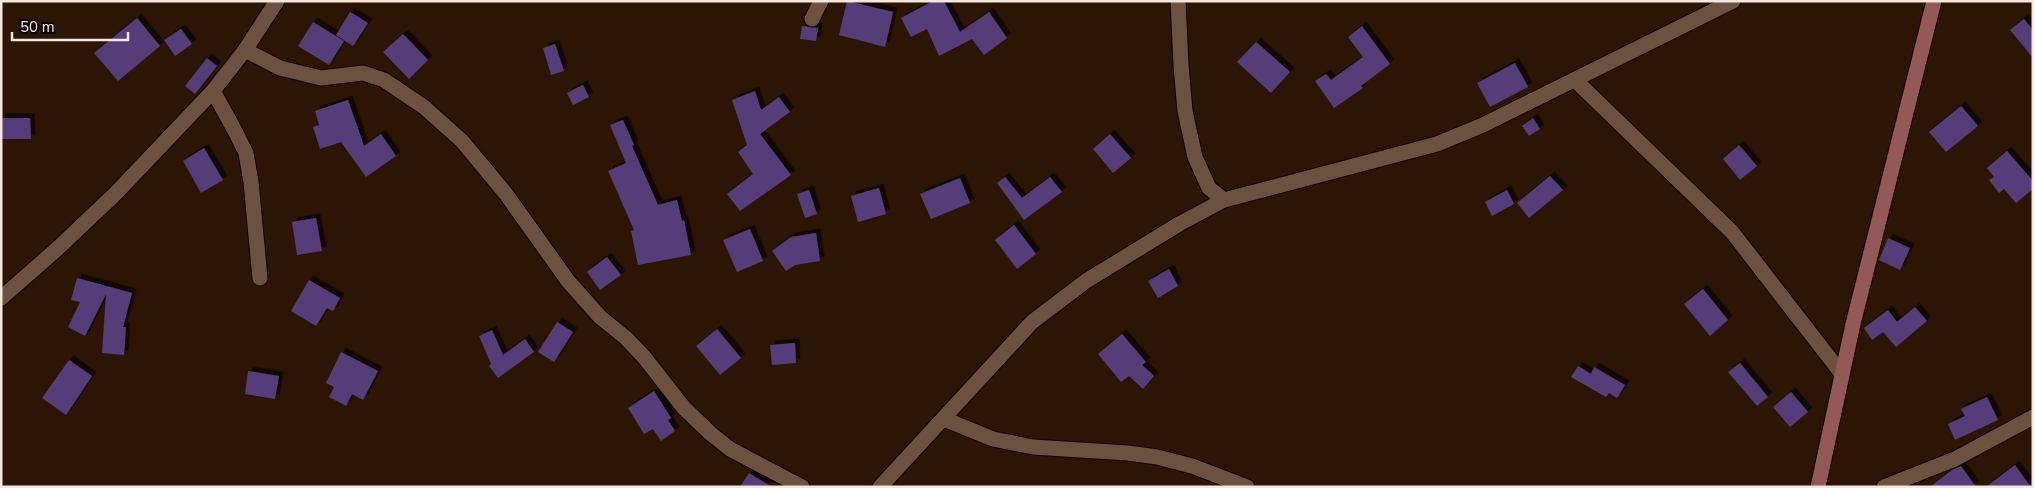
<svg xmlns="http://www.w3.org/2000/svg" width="2034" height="488" font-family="'Nunito Sans',sans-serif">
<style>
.building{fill:#553c79;filter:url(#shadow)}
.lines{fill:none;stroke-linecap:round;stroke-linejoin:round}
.minor-casing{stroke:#130200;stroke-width:17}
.tertiary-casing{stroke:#130200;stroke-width:17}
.secondary-casing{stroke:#130200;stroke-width:17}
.minor{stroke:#6d5140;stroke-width:15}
.tertiary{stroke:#6d5140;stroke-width:15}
.secondary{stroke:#945856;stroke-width:15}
</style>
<defs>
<filter id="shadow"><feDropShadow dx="4.5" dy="-4.5" stdDeviation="0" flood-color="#0009"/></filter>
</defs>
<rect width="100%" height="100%" fill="#2c1505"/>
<g class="building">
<path d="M847 1 893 12 885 47 839 35Z"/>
<path d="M933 1H944L960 32 989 12 1007 38 984 55 972 39 939 56 927 29 911 37 901 18Z"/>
<path d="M350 12 368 23 353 46 336 35Z"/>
<path d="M137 18 160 46 118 81 94 53Z"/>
<path d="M2024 19 2033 30V58L2010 30Z"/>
<path d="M313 22 344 41 329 65 298 46Z"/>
<path d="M802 26 818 28 816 41 800 39Z"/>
<path d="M1362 26 1390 64 1361 86 1363 88 1334 108 1315 81 1326 74 1331 80 1363 57 1348 37Z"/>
<path d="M181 29 192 44 175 56 164 40Z"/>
<path d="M403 34 428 60 409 79 383 52Z"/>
<path d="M1256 42 1290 72 1271 93 1237 62Z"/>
<path d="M555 44 564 71 551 75 543 48Z"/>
<path d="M207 58 217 66 195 94 185 86Z"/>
<path d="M1515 63 1528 87 1490 107 1477 83Z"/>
<path d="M583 85 589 97 573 105 567 93Z"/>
<path d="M755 91 761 110 779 97 790 112 760 134 791 175 740 211 727 194 753 174 738 152 747 145 732 100Z"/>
<path d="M348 100 364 146 381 134 396 156 366 177 341 142 320 149 313 127 319 125 315 111Z"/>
<path d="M1961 106 1978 126 1946 152 1929 132Z"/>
<path d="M1 118H30L31 139H1Z"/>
<path d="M1533 118 1540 129 1529 136 1522 126Z"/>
<path d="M623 120 634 145 632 146 658 205 677 200 682 221 684 220 691 255 638 265 631 231 634 230 608 171 626 163 610 125Z"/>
<path d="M1110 134 1131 158 1113 173 1093 149Z"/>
<path d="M1739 145 1757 166 1740 180 1723 159Z"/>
<path d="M204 148 223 180 201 193 183 161Z"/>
<path d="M2007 151 2033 181V189L2016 203 2004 189 1999 193 1989 180 1994 177 1987 168Z"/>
<path d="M1550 176 1563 190 1529 218 1517 203Z"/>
<path d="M1005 177 1022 198 1050 177 1062 192 1024 220 997 183Z"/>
<path d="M960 178 970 203 931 219 920 194Z"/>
<path d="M879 188 886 214 858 222 851 196Z"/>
<path d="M809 190 817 214 805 218 797 194Z"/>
<path d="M1507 190 1514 204 1492 216 1485 202Z"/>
<path d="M316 218 322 251 297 255 292 222Z"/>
<path d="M1014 225 1036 254 1017 269 995 240Z"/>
<path d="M750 229 763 261 737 272 723 240Z"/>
<path d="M816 233 820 261 795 265 786 271 772 251 791 237Z"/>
<path d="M1888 238 1910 248 1900 270 1879 260Z"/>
<path d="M607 257 621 275 600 290 587 272Z"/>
<path d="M1169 269 1178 286 1158 298 1148 281Z"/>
<path d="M77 278 132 293 123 327H126L124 355 102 353 106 294 85 336 68 327 80 302 71 300Z"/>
<path d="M309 280 340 298 333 311 327 308 316 326 291 311Z"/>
<path d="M1703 289 1728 320 1710 336 1684 304Z"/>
<path d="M1915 307 1927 321 1896 347 1883 332 1872 340 1864 328 1888 310 1897 322Z"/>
<path d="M557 322 573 332 554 362 538 352Z"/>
<path d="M717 329 741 358 720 375 696 346Z"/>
<path d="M492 330 503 355 525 339 534 352 498 378 489 366 491 364 479 336Z"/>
<path d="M1122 334 1146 362 1142 365 1154 376 1143 389 1129 376 1121 382 1098 354Z"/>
<path d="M795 343 796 363 772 365 770 345Z"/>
<path d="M341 352 378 371 363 400 352 394 346 406 329 397 334 387 326 383Z"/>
<path d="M69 360 92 376 66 415 42 398Z"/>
<path d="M1740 363 1768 397 1757 406 1728 372Z"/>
<path d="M1578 366 1591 374 1594 367 1625 385 1617 398 1609 393 1606 397 1571 377Z"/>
<path d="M248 371 279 376 275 399 245 394Z"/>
<path d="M654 391 671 418 668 420 675 431 661 441 653 429 644 434 628 408Z"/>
<path d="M1791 392 1808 412 1790 427 1773 407Z"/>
<path d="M1987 397 1998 420 1955 440 1948 424 1965 416 1961 409Z"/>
<path d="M2015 465 2031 487H1986Z"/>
<path d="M1961 466 1976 487H1930L1952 470Z"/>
<path d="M749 473 772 487H740Z"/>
</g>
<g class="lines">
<defs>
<g id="minor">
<path d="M1178 1 1181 65 1185 111 1195 157 1209 188 1224 200"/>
<path d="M812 19 821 1"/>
<path d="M245 50 280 68 321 78 363 73 384 80 424 107 462 141 506 194 568 281 600 317 626 338 644 357 684 408 710 433 730 449 802 487"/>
<path d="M1575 80 1732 232 1842 374"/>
<path d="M213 91 234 129 246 153 251 182 260 278"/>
<path d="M944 419 993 439 1033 447 1128 453 1157 457 1192 466 1247 487"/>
<path d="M1884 487 1955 459 2033 417"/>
</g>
<g id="tertiary">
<path d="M1 298 57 249 116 193 213 91 245 50 277 1"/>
<path d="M880 487 1032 322 1086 281 1179 224 1224 200 1437 144 1483 125 1733 1"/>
</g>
<path id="secondary" d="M1818 487 1853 324 1934 1"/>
</defs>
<use href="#minor" class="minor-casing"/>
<use href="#tertiary" class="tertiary-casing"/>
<use href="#secondary" class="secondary-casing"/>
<use href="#minor" class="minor"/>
<use href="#tertiary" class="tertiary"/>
<use href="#secondary" class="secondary"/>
</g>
<rect width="2034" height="488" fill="none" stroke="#f6e6dc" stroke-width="5"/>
<path d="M12 32v8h116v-8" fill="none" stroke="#f6e6dc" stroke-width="2.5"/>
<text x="20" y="32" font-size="15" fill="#f6e6dc" stroke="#0d0401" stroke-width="4" paint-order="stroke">50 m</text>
</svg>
